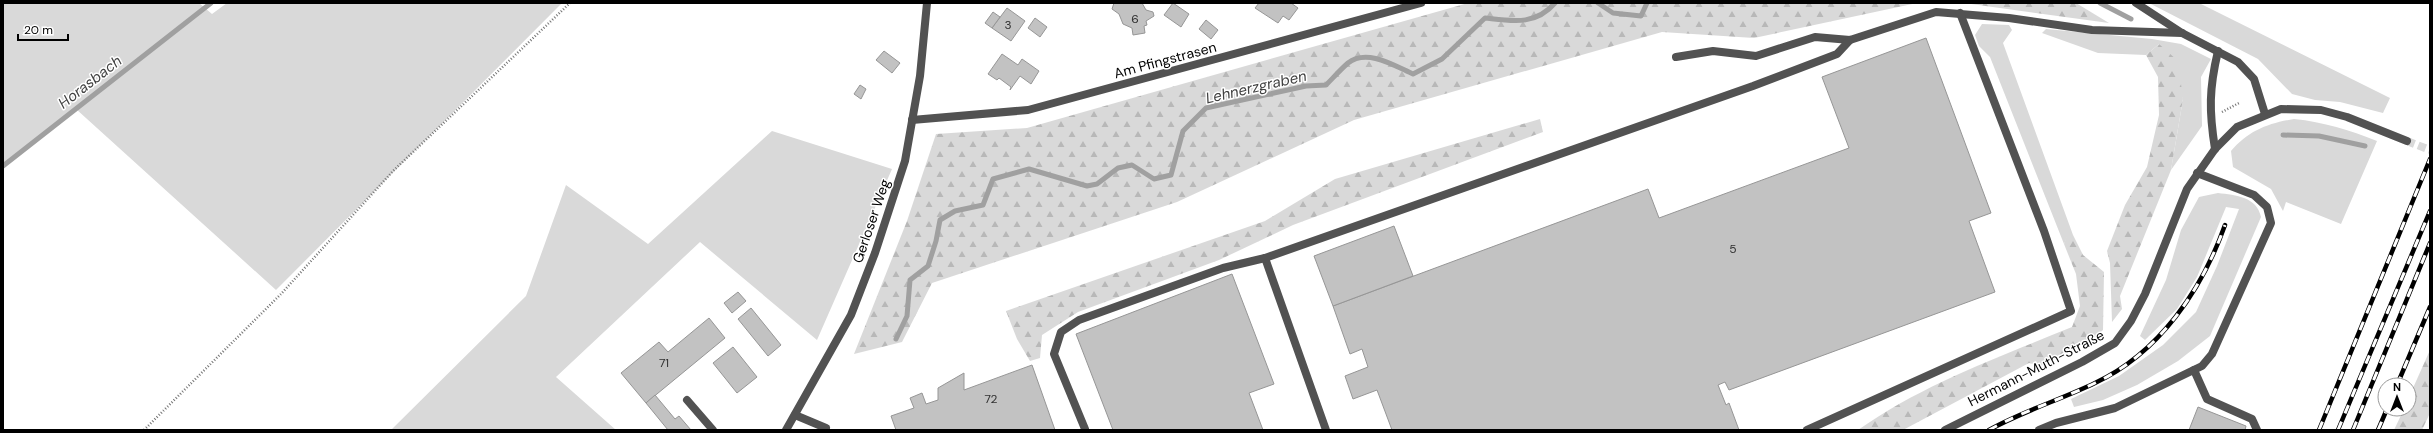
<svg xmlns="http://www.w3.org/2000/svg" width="2433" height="433" font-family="'DM Sans',sans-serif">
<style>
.grass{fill:#d9d9d9}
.forest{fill:url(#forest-firs)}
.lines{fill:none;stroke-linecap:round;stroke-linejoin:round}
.stream{stroke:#a0a0a0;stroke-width:5}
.building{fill:#c2c2c2;stroke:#969696}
.minor-tunnel{stroke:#d9d9d9;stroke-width:8;stroke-dasharray:8 4;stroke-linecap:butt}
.path{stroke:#747474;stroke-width:2.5;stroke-dasharray:1 2;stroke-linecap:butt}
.service{stroke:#525252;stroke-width:8}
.minor{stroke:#525252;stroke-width:8}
.tertiary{stroke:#525252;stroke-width:8}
.rail-casing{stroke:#000;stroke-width:4.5}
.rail{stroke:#fff;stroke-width:3;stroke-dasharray:9;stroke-linecap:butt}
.labels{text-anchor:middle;stroke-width:3;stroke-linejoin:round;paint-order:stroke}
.number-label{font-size:12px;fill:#303030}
.street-label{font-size:14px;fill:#000;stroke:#fff}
.water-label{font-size:15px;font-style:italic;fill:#414141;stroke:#fff}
</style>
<defs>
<pattern id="forest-firs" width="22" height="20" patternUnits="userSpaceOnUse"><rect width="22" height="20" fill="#d9d9d9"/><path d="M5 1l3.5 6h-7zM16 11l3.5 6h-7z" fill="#b8b8b8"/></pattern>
</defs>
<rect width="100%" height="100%" fill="#fff"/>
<g class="grass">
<path d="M3 3H199L212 14 227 3H562L276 290 76 109 3 165Z"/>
<path d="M2149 3H2199L2390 98 2383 113 2340 102 2315 100 2292 94 2258 59Z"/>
<path d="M1982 24 2009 25 2012 30 2003 43 2073 235H2068L2064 244 1990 57 1979 46 1975 35Z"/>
<path d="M2046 29 2152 39 2181 44 2211 59 2201 77 2202 126 2171 170 2183 99 2159 44 2146 55 2098 53 2042 33Z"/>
<path d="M2294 119C2324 122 2349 130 2377 141L2341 224 2286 202 2283 211 2271 189 2233 167 2231 151C2248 131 2268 123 2294 119Z"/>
<path d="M772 131 892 169 817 340 700 242 556 377 616 430H391L526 296 566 185 648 244Z"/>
<path d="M2218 193C2236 195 2257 197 2261 217L2210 336 2178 361 2137 385 2103 400 2074 407 2071 399 2119 376 2163 345 2196 312 2217 266 2239 209 2226 207 2197 277 2177 309 2145 340 2140 336 2166 280 2181 230 2199 197Z"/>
</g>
<g class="forest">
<path d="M1468 3H1917L1754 38 1662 32 1354 120 1177 202 932 283 902 342 854 354 907 221 936 134 1027 128Z"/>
<path d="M1964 3H2076L2109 23Z"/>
<path d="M2159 44 2178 61 2183 99 2171 170 2120 296 2122 309 2112 322 2110 263 2107 251 2125 205 2147 167 2159 115 2158 77 2146 55Z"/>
<path d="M1540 119 1543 132 1293 225 1219 260 1078 312 1042 335 1040 358 1030 361 1017 339 1006 311 1265 221 1335 179Z"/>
<path d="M2067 235H2073L2083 255 2104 272 2103 330 2093 339 2041 366 2029 363 1903 430H1858C1923 384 1999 357 2072 327L2080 306 2076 274 2064 244Z"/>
<path d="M2430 350V413L2422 430H2394L2404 409H2409V397Z"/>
</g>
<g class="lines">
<g class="stream">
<path d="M1598 3 1613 13 1641 16 1647 3"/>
<path d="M2100 3 2131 19"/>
<path d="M2283 135 2319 136 2365 146"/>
<path d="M3 166 211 3"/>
<path d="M896 339 907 316 910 280 928 266 936 241 940 220 955 211 983 205 993 179 1029 169 1087 186 1097 184 1118 168 1132 165 1154 179 1171 175 1183 131 1206 108 1306 86 1326 85C1333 78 1340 70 1348 63 1367 48 1395 66 1413 74L1442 59 1485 18C1512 21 1535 26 1555 3"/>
</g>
</g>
<g class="building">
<path d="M1114 3H1142L1146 10 1153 12 1154 16 1146 21 1147 25 1144 26 1145 33 1133 35 1132 28 1123 24 1119 14 1112 9Z"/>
<path d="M1173 3 1189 14 1181 27 1164 15Z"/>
<path d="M1259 3H1291L1298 8 1289 20 1283 16 1278 23 1255 8Z"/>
<path d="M1007 8 1025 21 1011 41 992 28Z"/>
<path d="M993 12 1000 17 992 28 985 23Z"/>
<path d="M1035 18 1047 27 1040 37 1028 28Z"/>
<path d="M1206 20 1218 30 1211 39 1199 29Z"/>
<path d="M1926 38 1991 213 1969 221 1995 292 1729 390 1725 382 1718 385 1726 405 1729 403 1739 430H1392L1377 390 1353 399 1345 376 1368 367 1362 349 1350 354 1333 306 1648 189 1659 218 1849 148 1822 77Z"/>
<path d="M884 51 900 63 892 73 876 60Z"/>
<path d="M1002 54 1018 65 1022 59 1039 71 1031 84 1020 76 1010 90 1011 87 999 78 997 80 988 74Z"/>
<path d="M860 85 866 89 861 99 854 94Z"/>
<path d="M1394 226 1413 276 1333 306 1314 256Z"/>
<path d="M1232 274 1274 384 1249 393 1263 430H1113L1076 334Z"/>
<path d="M738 292 746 301 732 313 724 303Z"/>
<path d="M751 308 781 345 768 356 738 319Z"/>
<path d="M709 318 725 338 646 403 621 373 659 342 668 352Z"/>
<path d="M733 347 757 377 737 393 713 363Z"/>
<path d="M1032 365 1055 430H896L891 416 914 408 910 398 922 393 926 404 938 400V388L964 373V390Z"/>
<path d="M655 395 675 419 679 416 691 430H668L646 403Z"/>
<path d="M2198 407 2246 426 2245 430H2189Z"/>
</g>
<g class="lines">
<path class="minor-tunnel" d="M2407 141 2430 150"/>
<g class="path">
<path d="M2222 112 2239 103"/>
<path d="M144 430 281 294 393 171 570 3"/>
</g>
<g class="service">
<path d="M1676 57 1713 51 1756 56 1815 37 1850 40 1936 12 2009 18 2092 30 2182 33"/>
<path d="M1265 258 1326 430"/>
<path d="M2194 370 2207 399 2252 419 2257 430"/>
<path d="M687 400 713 430"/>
<path d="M795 415 826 428"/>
<path d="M1085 429 1054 354 1061 332 1079 320 1223 268 1265 258 1753 86 1837 54 1850 40"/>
<path d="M1807 430 2071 311 2044 231 1960 13"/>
<path d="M2039 430 2056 423 2115 408 2202 366 2212 354 2271 223 2267 207 2254 195 2197 173"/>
</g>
<g class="minor">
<path d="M2136 3 2182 33 2238 62 2254 79 2265 114"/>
<path d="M912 120 1028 110 1421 3"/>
<path d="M2215 149C2209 111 2209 89 2218 51"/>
<path d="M1945 430 2082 362 2115 343 2131 321 2145 294 2187 189 2215 149 2237 127 2281 109 2321 110 2347 117 2407 141"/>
</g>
<path class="tertiary" d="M786 430 851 315 875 253 905 161 920 76 927 3"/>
<defs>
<g id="rail">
<path d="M2397 385 2430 307"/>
<path d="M1989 430C2023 411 2060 400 2095 383 2159 353 2202 290 2225 225"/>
<path d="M2319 430 2430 159"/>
<path d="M2338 430 2430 211"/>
<path d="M2353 430 2430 243"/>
<path d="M2378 430 2387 409"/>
</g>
</defs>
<use href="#rail" class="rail-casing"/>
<use href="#rail" class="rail"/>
</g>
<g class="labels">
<g class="number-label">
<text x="1135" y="23">6</text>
<text x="1008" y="29">3</text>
<text x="1733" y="253">5</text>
<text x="664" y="367">71</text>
<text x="991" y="403">72</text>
</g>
<g class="street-label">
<text transform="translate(1165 60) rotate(-15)" y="5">Am Pfingstrasen</text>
<text transform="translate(871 221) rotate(-71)" y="5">Gerloser Weg</text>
<text transform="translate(2036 368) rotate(-27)" y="5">Hermann-Muth-Straße</text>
</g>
<g class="water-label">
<text transform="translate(90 82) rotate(-38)" y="5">Horasbach</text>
<text transform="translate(1256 87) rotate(-13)" y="5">Lehnerzgraben</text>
</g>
</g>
<rect width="2433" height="433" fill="none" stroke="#000000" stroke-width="8"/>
<g transform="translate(2397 397)"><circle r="19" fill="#ffffff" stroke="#999999"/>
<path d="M0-3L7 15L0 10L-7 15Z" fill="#000000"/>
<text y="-6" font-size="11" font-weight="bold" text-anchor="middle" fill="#000000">N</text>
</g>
<path d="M18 34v6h50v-6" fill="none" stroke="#000000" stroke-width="2"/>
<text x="24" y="34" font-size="12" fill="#000000" stroke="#ffffff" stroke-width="3" paint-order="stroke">20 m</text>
</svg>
